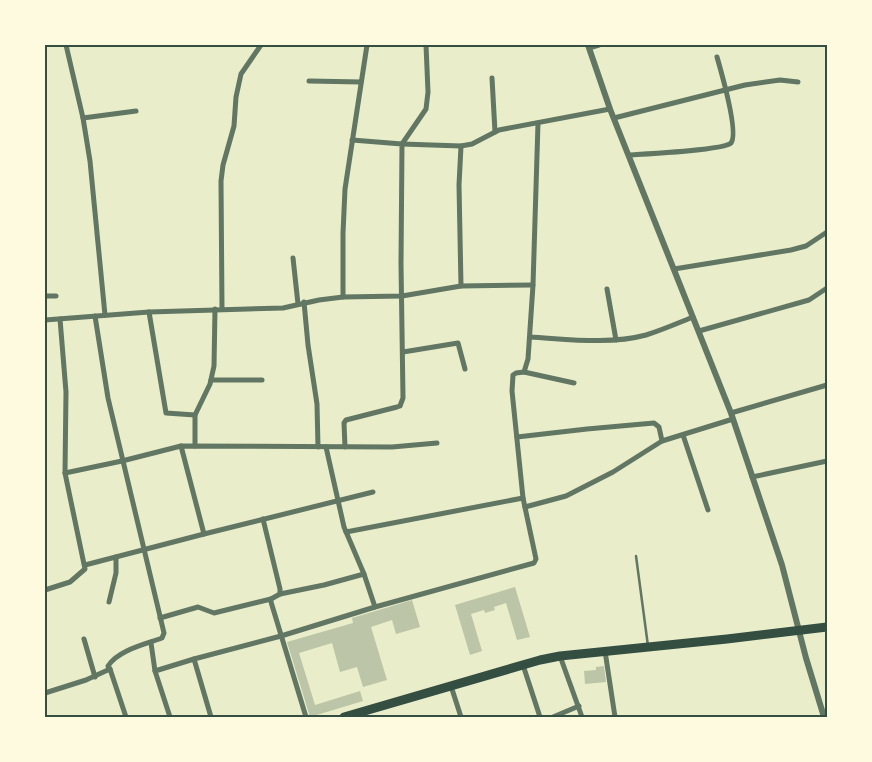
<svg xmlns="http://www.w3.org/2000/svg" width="872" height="762" font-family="Lora,serif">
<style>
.building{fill:#bcc5a7}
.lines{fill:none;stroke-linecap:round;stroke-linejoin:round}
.service{stroke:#617663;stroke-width:2.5}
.minor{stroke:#617663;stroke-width:5}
.tertiary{stroke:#617663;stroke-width:6}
.trunk{stroke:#344e41;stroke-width:9}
.neatline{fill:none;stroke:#344e41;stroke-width:2}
</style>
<rect width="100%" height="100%" fill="#e9edc9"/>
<g class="building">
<path d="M515 587 530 637 517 640 506 603 494 607 495 610 485 613 484 610 471 614 482 651 470 655 455 605Z"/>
<path d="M412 600 420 627 396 634 392 620 371 627 387 680 363 687 357 667 340 672 332 643 299 653 315 705 360 691 363 701 310 717 287 642 353 623 352 618Z"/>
<path d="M604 666 606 682 585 684 584 671 596 670V667Z"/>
</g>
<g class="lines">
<path class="service" d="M636 556 648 646"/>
<g class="minor">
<path d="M66 45 83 118 90 161 105 315"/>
<path d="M589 48 599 45"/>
<path d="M492 78 495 132"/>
<path d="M309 81 361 82"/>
<path d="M83 118 136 111"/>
<path d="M614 118 745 85 780 80 798 82"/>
<path d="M402 144 426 109 428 92 426 45"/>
<path d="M402 144 461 146"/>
<path d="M630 155C645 154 725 150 731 143 739 133 721 71 717 57"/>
<path d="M293 258 298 304"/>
<path d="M674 269 791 250 806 246 827 232"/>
<path d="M461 286 459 185 461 146 472 144 499 130 610 109"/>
<path d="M607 289 616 340"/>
<path d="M45 296H56"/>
<path d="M343 297V233L345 189 367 45"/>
<path d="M304 302 308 345 317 404 318 447"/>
<path d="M222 309 221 181 223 165 234 126 236 97 241 74 261 45"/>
<path d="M149 312 166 413 195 415"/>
<path d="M95 316 108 398 164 633 162 638C146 644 118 650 108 666L110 669"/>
<path d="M45 320 149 312 283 308 319 300 343 297 402 296 461 286 533 285"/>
<path d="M699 331 809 300 827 288"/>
<path d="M530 337C567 339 609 345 646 335 662 330 678 323 693 317"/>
<path d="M403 352 458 343 465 369"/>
<path d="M524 372 574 383"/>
<path d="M211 380H262"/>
<path d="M731 413 827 385"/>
<path d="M683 435 708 510"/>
<path d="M517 437 587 429 654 423 659 427 662 441"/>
<path d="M181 446 204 534"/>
<path d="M195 446V415L210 384 214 366 215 309"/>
<path d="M326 447 344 527 364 574 375 607"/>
<path d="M345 447 344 423 346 420 397 407 400 406 403 398 401 264 402 144 352 140"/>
<path d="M65 473 122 461 181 446 392 447 437 443"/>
<path d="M752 477 827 461"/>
<path d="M525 507 566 496 613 472 662 441 733 419"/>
<path d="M263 519 280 589V594L271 599V602L306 717"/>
<path d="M346 532 523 498"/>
<path d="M85 565 204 534 373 492"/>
<path d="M45 590 70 582 85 569 65 473 66 392 60 319"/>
<path d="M280 594 324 585 364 574"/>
<path d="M109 602 116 573V557"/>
<path d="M160 618 198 607 214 613 271 599"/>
<path d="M84 639 95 677"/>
<path d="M151 643 155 671 170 717"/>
<path d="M605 651 615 717"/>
<path d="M560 656 582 717"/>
<path d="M523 665 540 717"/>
<path d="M155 671 194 659"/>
<path d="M451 686 461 717"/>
<path d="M45 693 86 680 110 669 126 717"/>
<path d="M211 717 194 659 281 636 375 607 534 563 536 559 523 498 512 391 513 375 516 373 524 372 528 359 533 285 538 123"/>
<path d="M553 717 579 706"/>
</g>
<path class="tertiary" d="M588 45 610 109 731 413 782 565 806 658 824 717"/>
<path class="trunk" d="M344 717 540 660 560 656 727 639 827 627"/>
</g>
<rect width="872" height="762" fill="none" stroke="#fefae0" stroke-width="92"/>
<rect x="46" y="46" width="780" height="670" class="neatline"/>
</svg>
